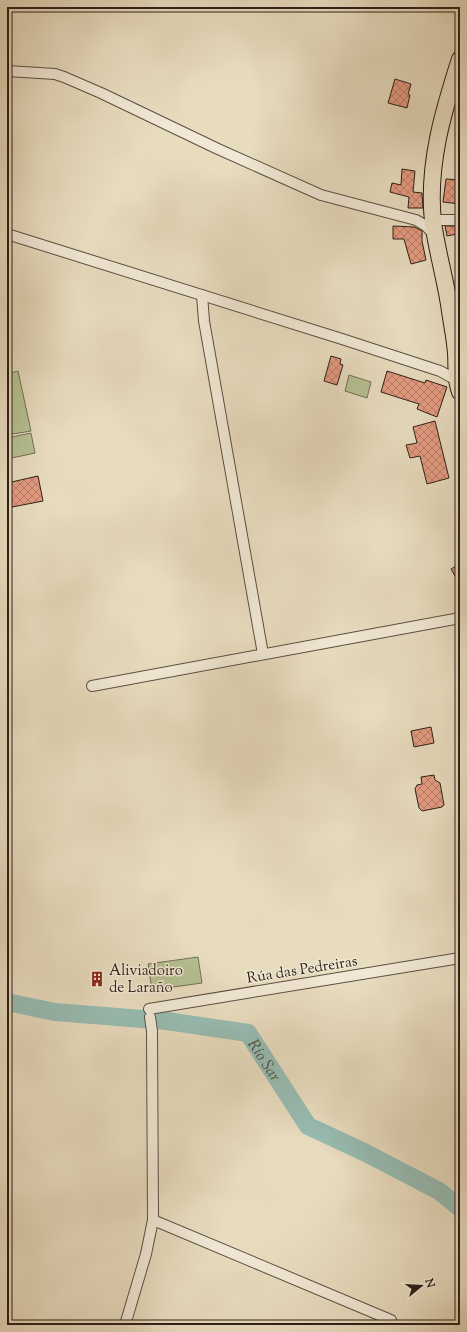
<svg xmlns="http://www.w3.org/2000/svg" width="467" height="1332" font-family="'Sorts Mill Goudy',serif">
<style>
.park{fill:#b5c092;stroke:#717055}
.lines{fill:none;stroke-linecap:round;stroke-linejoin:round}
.river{stroke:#97bcb2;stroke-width:18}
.building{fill:url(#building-cross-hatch);stroke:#2d1f18}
.minor-casing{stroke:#5c4e42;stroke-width:12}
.primary-casing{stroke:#2d1f18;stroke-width:18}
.minor{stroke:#f0e8d5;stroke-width:10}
.primary{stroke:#e8dcbf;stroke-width:16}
.labels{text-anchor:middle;stroke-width:3;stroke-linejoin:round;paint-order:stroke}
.street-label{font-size:15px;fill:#2d1f18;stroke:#f0e8d5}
.poi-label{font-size:15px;fill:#2d1f18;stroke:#f0e8d5;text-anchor:start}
.water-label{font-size:16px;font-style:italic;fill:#4d4e46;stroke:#f0e8d5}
</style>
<defs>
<pattern id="building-cross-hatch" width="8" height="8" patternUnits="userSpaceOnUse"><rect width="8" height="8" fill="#e49b81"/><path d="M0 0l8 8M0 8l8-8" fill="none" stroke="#b97e69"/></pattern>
</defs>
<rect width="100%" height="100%" fill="#e8dcbf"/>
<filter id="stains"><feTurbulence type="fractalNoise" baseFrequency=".005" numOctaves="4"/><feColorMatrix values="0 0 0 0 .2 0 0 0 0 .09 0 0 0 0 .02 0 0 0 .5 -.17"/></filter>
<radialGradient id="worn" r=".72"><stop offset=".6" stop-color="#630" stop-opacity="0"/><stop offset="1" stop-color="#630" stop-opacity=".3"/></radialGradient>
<g class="park">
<path d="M18 371 31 431 7 435V374Z"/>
<path d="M349 375 371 382 367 398 345 391Z"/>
<path d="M31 433 35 453 7 459V438Z"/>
<path d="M198 957 202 983 152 990 148 964Z"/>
</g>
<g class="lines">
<path class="river" id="s1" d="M7 1002 55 1012 167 1021 248 1033 308 1126 364 1152 439 1191 460 1208"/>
</g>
<g class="building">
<path d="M395 79 411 84 408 94 410 95 407 108 388 103Z"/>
<path d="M402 169 415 171 413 192 422 193 423 208H408L409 197 390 192 392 183 401 185Z"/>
<path d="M446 179 460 180V204L443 202Z"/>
<path d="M393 226 414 227 422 231V241L426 260 411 264 404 239H393Z"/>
<path d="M445 226H460V232H456L457 234 447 236Z"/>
<path d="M331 356 341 359 340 364 343 365 337 385 324 381Z"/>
<path d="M387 371 425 383 426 380 447 387 437 417 417 409 419 404 381 392Z"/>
<path d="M435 421 449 478 427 484 420 456 410 458 406 445 417 443 413 427Z"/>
<path d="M38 476 43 501 7 508V483Z"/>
<path d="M460 564V574L455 576 451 569Z"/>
<path d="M431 727 434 743 414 747 411 731Z"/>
<path d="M434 775 435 780 440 783 444 805 442 807 422 811 419 808 415 789 417 785 422 784 421 777Z"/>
</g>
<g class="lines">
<defs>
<g id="minor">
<path d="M7 71 55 74 64 77 101 93 218 149 321 195 416 220 426 226 435 236"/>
<path d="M433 220H460"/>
<path d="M7 234 342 339 440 371 451 377 457 382"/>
<path d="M202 295 204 321 263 654"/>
<path d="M92 686 460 618"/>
<path d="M149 1009 460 958"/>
<path d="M153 1220 391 1320"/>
<path d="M125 1325 146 1254 153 1220 152 1031 150 1017"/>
</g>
<path id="primary" d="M460 59C443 112 427 165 433 222 437 252 446 281 450 311 452 325 455 339 456 353 457 367 455 380 460 392"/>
</defs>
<use href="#minor" class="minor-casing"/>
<use href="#primary" class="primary-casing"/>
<use href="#minor" class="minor"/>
<use href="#primary" class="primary"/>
</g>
<defs>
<symbol id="building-bare" viewBox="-9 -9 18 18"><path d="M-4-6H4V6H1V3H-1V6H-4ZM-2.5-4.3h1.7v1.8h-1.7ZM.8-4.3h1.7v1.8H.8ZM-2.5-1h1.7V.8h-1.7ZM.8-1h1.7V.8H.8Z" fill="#8f2418" stroke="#f0e8d5" stroke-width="2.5" paint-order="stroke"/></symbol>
</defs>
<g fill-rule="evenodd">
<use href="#building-bare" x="86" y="968" width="22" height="22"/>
</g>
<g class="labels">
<g class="street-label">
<text transform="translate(302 969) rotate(-9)" y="5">Rúa das Pedreiras</text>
</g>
<g class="poi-label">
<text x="109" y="975">Aliviadoiro<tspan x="109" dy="17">de Laraño</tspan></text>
</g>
<g class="water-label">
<text dy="6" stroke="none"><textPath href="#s1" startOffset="275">Río Sar</textPath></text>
</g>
</g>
<rect width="467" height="1332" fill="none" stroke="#e8dcbf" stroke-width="24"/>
<rect x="8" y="8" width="451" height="1316" fill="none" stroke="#2d1f18" stroke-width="2"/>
<rect x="12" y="12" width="443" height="1308" fill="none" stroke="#2d1f18"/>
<g transform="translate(421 1286) rotate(72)" stroke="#f0e8d5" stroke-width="3" paint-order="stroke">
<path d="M0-3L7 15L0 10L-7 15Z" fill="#2d1f18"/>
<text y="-6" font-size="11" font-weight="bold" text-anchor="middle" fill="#2d1f18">N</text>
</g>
<rect width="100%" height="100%" filter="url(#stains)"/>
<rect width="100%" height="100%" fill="url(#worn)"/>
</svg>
